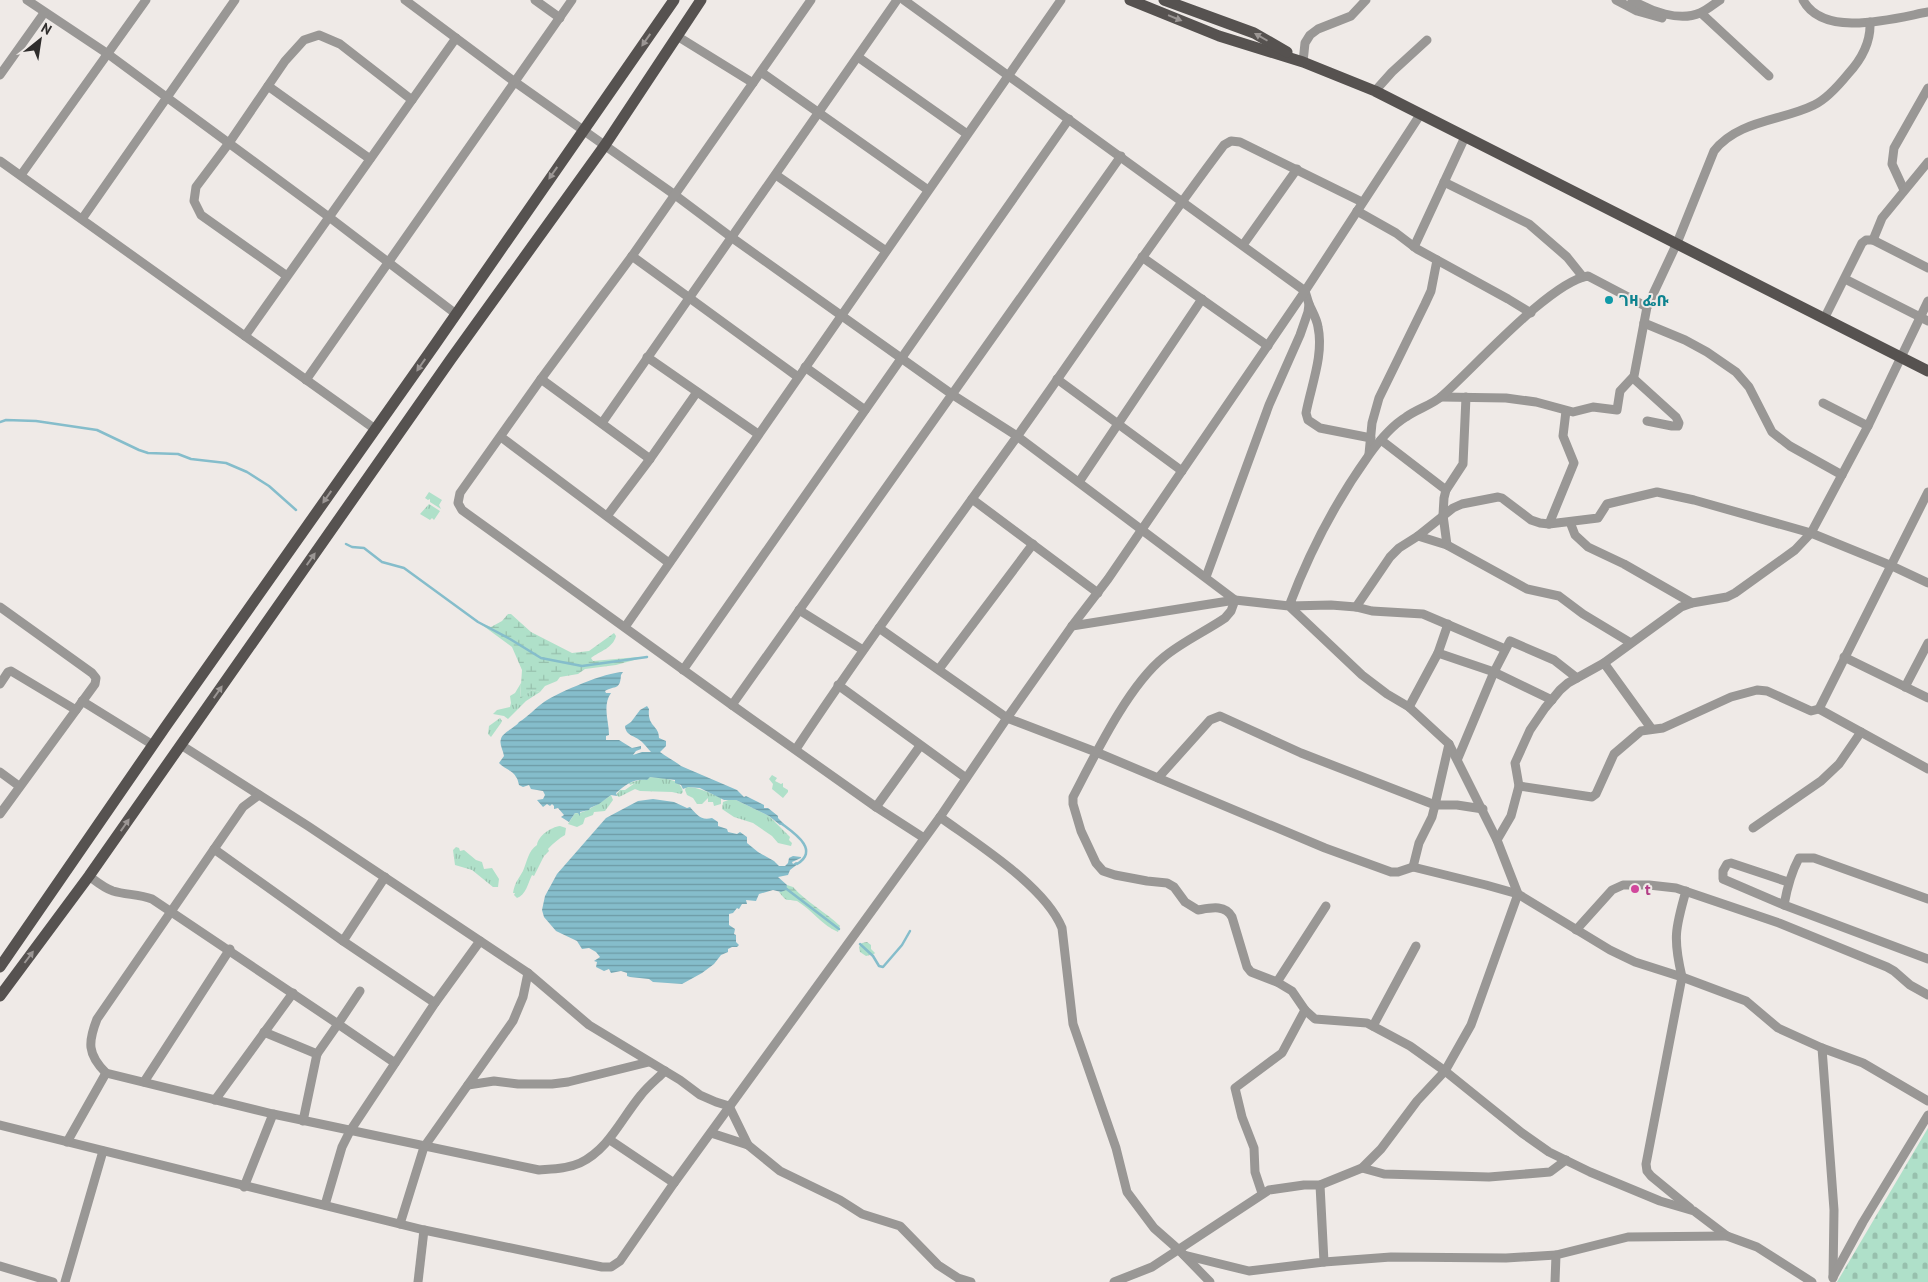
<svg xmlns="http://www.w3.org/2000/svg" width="1928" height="1282" font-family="'PT Sans','Noto Sans Ethiopic',sans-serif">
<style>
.grass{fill:url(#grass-tufts)}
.wetland{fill:url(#wetland-marsh)}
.cemetery{fill:url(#cemetery-stones)}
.water{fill:url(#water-rules)}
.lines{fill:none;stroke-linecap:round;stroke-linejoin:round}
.stream{stroke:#85bdcb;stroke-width:2.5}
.minor{stroke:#999795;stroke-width:9}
.major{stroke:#565250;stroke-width:11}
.oneway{fill:#9b9694}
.culture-dot{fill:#0f9aa8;stroke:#efeae7;stroke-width:2}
.hotel-dot{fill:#d1479c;stroke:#efeae7;stroke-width:2}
.labels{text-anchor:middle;stroke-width:4;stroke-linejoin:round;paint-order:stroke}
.culture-label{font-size:16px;font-weight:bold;fill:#0d838f;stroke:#efeae7;text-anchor:start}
.hotel-label{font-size:16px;font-weight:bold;fill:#b23c85;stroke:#efeae7;text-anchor:start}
</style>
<defs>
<pattern id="grass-tufts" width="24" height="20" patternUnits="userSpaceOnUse" patternTransform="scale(1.25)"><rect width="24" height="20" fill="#afe0c9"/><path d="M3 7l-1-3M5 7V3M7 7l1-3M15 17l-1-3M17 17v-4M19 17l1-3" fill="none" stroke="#97c0ad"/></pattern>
<pattern id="wetland-marsh" width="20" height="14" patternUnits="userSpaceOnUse" patternTransform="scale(1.25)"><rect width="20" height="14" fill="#afe0c9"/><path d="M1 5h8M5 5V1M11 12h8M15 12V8" fill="none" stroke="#97c0ad"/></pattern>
<pattern id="cemetery-stones" width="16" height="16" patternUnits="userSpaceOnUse" patternTransform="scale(1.25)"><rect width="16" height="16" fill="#afe0c9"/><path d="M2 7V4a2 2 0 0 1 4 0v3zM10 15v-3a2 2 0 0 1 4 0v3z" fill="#97c0ad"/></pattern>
<pattern id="water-rules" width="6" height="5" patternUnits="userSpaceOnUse" patternTransform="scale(1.25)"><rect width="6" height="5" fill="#85bdcb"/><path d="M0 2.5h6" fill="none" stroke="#6d9aa5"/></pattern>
</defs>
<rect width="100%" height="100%" fill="#efeae7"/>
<g class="grass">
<path d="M429 492 442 500 439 505 441 509 430 502V499L428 500 425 498Z"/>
<path d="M429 504 440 511 434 520 432 518 430 520 420 514Z"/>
<path d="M521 683 520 698 532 690 540 692 526 701 508 719 504 716 493 714 497 710 510 707 511 703 510 696 515 693Z"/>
<path d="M500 718 502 721 501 723 491 737 488 734 489 726Z"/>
<path d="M772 775 777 778 775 781 781 784 783 783V787L788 790V792L783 798 772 789 773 784 769 779Z"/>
<path d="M650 777C662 778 681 778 683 792L681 794 672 792 640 791 635 789 619 797 616 795 620 790H625L635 783 630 785 629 783Z"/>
<path d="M686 787C699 787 710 793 721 798V804L714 806 713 802H708V798L702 804H697L693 798 687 795 685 790Z"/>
<path d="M611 795 613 800 605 811 594 812 593 815 585 818 583 824 577 827 568 824 575 813C583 815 603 801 611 795Z"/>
<path d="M731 799 736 800 769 816 790 837 789 840 792 843 791 846 778 843 772 836 753 823 734 817 722 809 723 802Z"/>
<path d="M560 826 566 828 565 835C560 838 553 843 548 849L549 851 544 856 534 876 532 875C528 883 526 895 517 898L514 895 515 893H513C515 882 518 880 523 871 527 862 528 851 537 845 538 836 551 827 560 826Z"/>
<path d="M456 847 459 848 460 851 464 850 476 860 482 862 484 869 492 868 499 879 498 887H493L472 870 455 865 453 850Z"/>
</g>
<g class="wetland">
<path d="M508 614H511L531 632 572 653 589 651 614 633 616 636C613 648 600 651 591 658L593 661 638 657V659L616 665 585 669 578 674 560 677 557 681 545 686 540 692 532 690 520 699 522 670 512 647 478 622 491 627 502 621Z"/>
<path d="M787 885 793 887C806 902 827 913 840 926L838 932C823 926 812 910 797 901 785 899 788 903 779 892L783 891Z"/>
<path d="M867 942 871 945V949L875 953 874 954 866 956 860 952 859 947 862 943Z"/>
</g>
<path class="cemetery" d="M1928 1128V1282H1837Z"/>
<g class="water">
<path d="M623 672 621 675C620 691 615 685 605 691L606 693H611C602 706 609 721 609 735L606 736V740H619L632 748 641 746V749L636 751 633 755 642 752H651C648 749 646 746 643 743 636 735 626 737 625 726L631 722 640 710 647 706 649 709C647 727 659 725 659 738L666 741V746L660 752C666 757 675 761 681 766L737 790 744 797 746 796 764 805V808H768L778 816V818L784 824 780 825 769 816 736 800H724L700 788 688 787 683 789 681 785 675 783V780L650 777 647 780C634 778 625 785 616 793L617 796 611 795 599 804 590 808 589 810 580 812V816L578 813H575L569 822 561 817 564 815 558 808 554 809V806L552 804 550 806 547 804 543 807 537 800 543 799 545 795 543 791 531 789 529 785 523 787 519 785C518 782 518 779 516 777 514 771 504 769 499 763L504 756C503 750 499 744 501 739 502 733 516 727 519 722 528 717 535 708 544 702 559 692 606 672 623 672Z"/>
<path d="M653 799 674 802 687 808 690 807C697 815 701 821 712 818L718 822V826L727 829 728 832 737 834 740 832 747 837V843L758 852 774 861 779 866H785L788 863 789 858 793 856 801 857V858L792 862 793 864 796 862 799 863 790 870 788 875 778 877 787 885 786 890 781 892 773 890 759 894 756 901 746 900 747 904H742L739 909 737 908 733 913 729 914V925L735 929 734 934 736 935V942L739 945 737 947H732L728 949V952L721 955 714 964 702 973 682 984 653 982 649 979 630 977 627 976V973L621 971 611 973 609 969 604 971 596 967 597 962 594 961 600 957 596 952 589 948 582 949 577 941 556 931 544 917 542 910 545 896 557 874 606 818 638 801Z"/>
</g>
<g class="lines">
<g class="stream">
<path d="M0 422 6 420 36 421 97 430 139 450 148 453 178 454 191 459 226 463 247 472 269 486 296 510"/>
<path d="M346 544 352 547 364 548 382 562 404 568 478 622 510 639 541 658 582 666 647 657"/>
<path d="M782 824C794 833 820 850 797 864"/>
<path d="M784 887 839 929"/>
<path d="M860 944 873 956 879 966 883 967 902 945 910 931"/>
</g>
<g class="minor">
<path d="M27 0 108 54 329 217 456 314"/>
<path d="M405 0 515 82 675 195 731 237 953 395 1017 436 1235 600 1231 611 1225 618C1206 631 1182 642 1164 657 1128 686 1095 755 1073 797V804L1081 831 1096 863 1103 871 1115 875 1147 881 1167 883 1174 887 1185 902 1198 910C1210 908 1225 904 1232 917L1247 967 1251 972 1277 982 1292 991 1305 1010 1315 1019 1367 1023 1410 1046 1445 1071 1522 1133 1549 1152 1590 1172 1660 1201 1694 1211 1727 1236 1757 1247 1812 1282"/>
<path d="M535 0 560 18"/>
<path d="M811 0 632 256 541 379 460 493 458 503 462 510 732 705 876 807 924 838"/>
<path d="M904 0 1305 291 1309 304 1308 312 1300 335 1269 405 1206 577"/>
<path d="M1616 0 1637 11 1662 18"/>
<path d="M1632 0C1650 11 1679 22 1700 13 1707 10 1714 4 1720 0"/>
<path d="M1803 0C1824 39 1895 18 1928 12"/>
<path d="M1701 13 1769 76"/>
<path d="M677 36 753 83"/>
<path d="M858 57 967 134"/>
<path d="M1303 62 1305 43 1310 35 1318 29 1351 16 1366 0"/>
<path d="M761 72 928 190"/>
<path d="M0 75 44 13"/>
<path d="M268 86 370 159"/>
<path d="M1375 91 1392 72 1427 40"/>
<path d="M412 100 456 38"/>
<path d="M0 161 375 429"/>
<path d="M21 175 146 0"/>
<path d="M776 175 886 251"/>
<path d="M1444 182 1529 224 1567 257 1583 277"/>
<path d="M1904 190 1892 164 1894 148 1928 88"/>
<path d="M1357 211 1396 233 1417 249 1508 299 1531 313"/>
<path d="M82 219 235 0"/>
<path d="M1873 240 1882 218 1928 162"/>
<path d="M1243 245 1297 169"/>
<path d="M1414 247 1465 137"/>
<path d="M632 256 798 377"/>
<path d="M1142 257 1268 346"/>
<path d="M1845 279 1928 321"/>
<path d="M1309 304C1312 311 1317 319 1318 327 1324 355 1311 386 1306 413L1308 420 1320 428 1371 438"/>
<path d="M1824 319 1862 243 1866 240H1873L1928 268"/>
<path d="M1644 323 1685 340 1707 352 1736 372 1749 387 1772 432 1790 446 1842 475"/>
<path d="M245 336 412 100 340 44 319 35 304 40 285 61 229 143 196 187 194 201 201 215 287 276"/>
<path d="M647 357 758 434"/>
<path d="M805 367 865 410"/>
<path d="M1633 378 1676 417 1679 423 1678 426H1672L1647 421"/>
<path d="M541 379 650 459"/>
<path d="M1057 379 1182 471"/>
<path d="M306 380 572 0"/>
<path d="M1441 397 1506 398 1536 402 1573 412 1593 407 1617 410 1620 391 1634 376 1647 307"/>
<path d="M1823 403 1868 426"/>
<path d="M602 423 897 0"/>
<path d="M501 437 669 563"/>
<path d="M1381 440 1446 490"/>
<path d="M1369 454 1372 423 1379 398 1425 304 1431 291 1437 260"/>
<path d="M1079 482 1202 299"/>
<path d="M1928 492 1819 709 1928 769"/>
<path d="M972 499 1098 593"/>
<path d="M607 516 650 459 697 392"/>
<path d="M1570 522 1575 535 1588 547 1624 564 1692 603"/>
<path d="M1549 524 1574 463 1563 436 1566 411"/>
<path d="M1418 536 1447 545 1527 589 1559 596 1583 614 1631 643"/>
<path d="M1447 545 1443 515 1444 498 1446 490 1463 464 1466 397"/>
<path d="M0 607 92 673 96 678 95 684 0 814"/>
<path d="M1356 607 1390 557 1399 548 1418 536 1453 508 1462 504 1498 497 1502 498 1531 520 1540 523 1549 524 1598 518 1607 504 1657 492 1694 500 1811 533 1892 566 1928 583"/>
<path d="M799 610 863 650"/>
<path d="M1072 626 1235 600 1289 606 1362 675 1387 694 1409 707 1449 744 1497 840 1518 894 1471 1025 1445 1071 1417 1101 1381 1149 1362 1168 1320 1185H1304L1269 1190 1152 1267 1114 1282"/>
<path d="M625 627 1061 0"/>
<path d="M879 628 1007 718 1096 752 1325 848 1391 872H1398L1413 867 1486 885 1518 894 1610 950 1635 962 1682 977 1746 1001 1778 1028 1822 1048 1863 1063 1928 1101"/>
<path d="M1505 649 1423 614 1372 611 1356 607 1331 605 1289 606C1309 553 1336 501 1369 455 1379 441 1391 426 1406 417 1417 409 1432 405 1442 396 1474 368 1550 282 1588 276L1647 307 1677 243 1714 151C1738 120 1782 121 1814 105 1827 99 1839 85 1848 74 1862 59 1871 43 1870 22"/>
<path d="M1438 653 1494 672 1552 700"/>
<path d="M1844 657 1928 698"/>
<path d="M1604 663 1651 728"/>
<path d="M939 669 1033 544"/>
<path d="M683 670 1069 119"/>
<path d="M0 684 8 672 11 671 76 710"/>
<path d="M838 685 966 778"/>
<path d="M1905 687 1928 643"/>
<path d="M82 701 153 745"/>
<path d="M732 705 1121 156"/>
<path d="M1409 707 1438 653 1448 624"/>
<path d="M1449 744 1435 805H1457L1483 809"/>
<path d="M181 745 308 826 528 973 589 1025 680 1080 700 1095 716 1102 729 1106 748 1145"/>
<path d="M796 749C866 643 942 541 1016 438 1086 340 1152 240 1224 145L1231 141 1240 142 1362 202"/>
<path d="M1458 758 1494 672 1510 641 1554 660 1577 678"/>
<path d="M0 772 19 786"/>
<path d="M1158 778 1210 720 1220 716 1301 753 1435 805 1432 817 1419 843 1413 867"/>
<path d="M1519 786 1592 797 1596 794 1614 754 1641 731 1663 728 1731 697 1757 690 1767 691 1811 711 1819 709"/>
<path d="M259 795 243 807 97 1019C88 1042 87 1054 106 1073L273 1114 539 1170C552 1169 567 1169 580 1163 609 1149 621 1119 641 1095 648 1086 657 1079 665 1071"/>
<path d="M876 807 920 746"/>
<path d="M940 817C977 844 1045 886 1062 928L1073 1024 1116 1148 1127 1192 1154 1228 1179 1250 1210 1282"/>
<path d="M1753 828 1821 781 1839 764 1861 732"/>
<path d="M1497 840 1511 816 1519 786 1515 763 1530 730 1545 708 1560 690 1568 683 1604 663 1681 607 1692 603 1727 597 1735 593 1795 550 1811 533 1868 426 1928 301"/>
<path d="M214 849 343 941 435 1003"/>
<path d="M89 876C97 882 104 888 113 891 126 895 139 894 152 899L338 1024 317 1054 264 1032"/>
<path d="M1788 882 1731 863 1727 864 1723 871V879L1784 905 1928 959"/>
<path d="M1686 891C1675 929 1673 939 1682 977L1646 1164 1647 1171 1651 1176 1690 1208"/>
<path d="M1784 905C1787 888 1791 873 1799 858H1814L1928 899"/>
<path d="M1576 930 1612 890 1623 885H1649L1676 888 1779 923 1887 967 1894 971 1910 985 1928 995"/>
<path d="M343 941 385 877"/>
<path d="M1277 982 1326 906"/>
<path d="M360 991 338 1024 395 1063"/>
<path d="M1373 1026 1416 946"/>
<path d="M1822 1048 1834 1210 1833 1278"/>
<path d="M144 1082 230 949"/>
<path d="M468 1085 494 1081 518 1084H552L568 1082 649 1062"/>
<path d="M215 1100 293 993"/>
<path d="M303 1121 317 1054"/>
<path d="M0 1125 424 1230 602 1267H611L620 1261 674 1183 940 817 1007 718 1072 626 1108 579 1305 291 1420 115"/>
<path d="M711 1133 748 1145 780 1171 840 1200 862 1214 900 1226 938 1265 958 1278 971 1282"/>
<path d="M610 1140 674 1183"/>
<path d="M67 1142 106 1073"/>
<path d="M1362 1168 1384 1174 1489 1177 1550 1172 1566 1160"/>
<path d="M244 1187 273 1114"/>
<path d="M1262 1193 1255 1172 1254 1148 1242 1117 1235 1088 1282 1053 1305 1010"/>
<path d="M325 1205 342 1147 350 1131 435 1003 480 941"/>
<path d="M400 1224 424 1147 513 1021 523 997 528 973"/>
<path d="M1184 1255 1249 1271 1324 1262 1320 1185"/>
<path d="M1324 1262 1391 1257 1506 1258 1556 1255"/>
<path d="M0 1266 53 1282"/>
<path d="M1833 1277 1863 1222 1928 1115"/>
<path d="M65 1282 103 1151"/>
<path d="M418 1282 424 1230"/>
<path d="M1555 1282 1556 1255 1628 1237 1727 1236"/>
</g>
<g class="major">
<path d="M1130 0 1219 36 1303 62 1375 91 1928 371"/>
<path d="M1164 0 1254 33 1287 52"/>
<path d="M0 967 166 726 434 346 674 0"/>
<path d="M0 996 89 876 451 359 605 145 701 0"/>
</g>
</g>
<defs><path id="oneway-solid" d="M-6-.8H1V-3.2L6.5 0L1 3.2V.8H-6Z" transform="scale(1.25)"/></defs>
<g class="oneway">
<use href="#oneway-solid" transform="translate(1175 18) rotate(22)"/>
<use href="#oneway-solid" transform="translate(1261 37) rotate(-150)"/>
<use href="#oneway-solid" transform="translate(646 40) rotate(125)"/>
<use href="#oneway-solid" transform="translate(553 173) rotate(125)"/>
<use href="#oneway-solid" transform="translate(421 365) rotate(125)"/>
<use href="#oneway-solid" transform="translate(327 497) rotate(125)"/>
<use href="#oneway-solid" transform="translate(311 559) rotate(-55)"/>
<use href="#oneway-solid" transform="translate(218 692) rotate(-55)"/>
<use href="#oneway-solid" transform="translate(125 825) rotate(-55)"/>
<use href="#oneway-solid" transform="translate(29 957) rotate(-53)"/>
</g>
<circle class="culture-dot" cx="1609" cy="300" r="5"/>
<circle class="hotel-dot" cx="1635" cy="889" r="5"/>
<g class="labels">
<g class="culture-label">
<text x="1619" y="306">ገዛ ፌቡ</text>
</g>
<g class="hotel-label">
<text x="1645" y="895">t</text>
</g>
</g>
<g transform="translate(40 40) rotate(30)" stroke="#efeae7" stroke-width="4" paint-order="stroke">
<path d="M0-4L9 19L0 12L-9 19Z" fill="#2f2d2c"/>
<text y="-8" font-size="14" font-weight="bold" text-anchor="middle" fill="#2f2d2c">N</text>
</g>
</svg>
